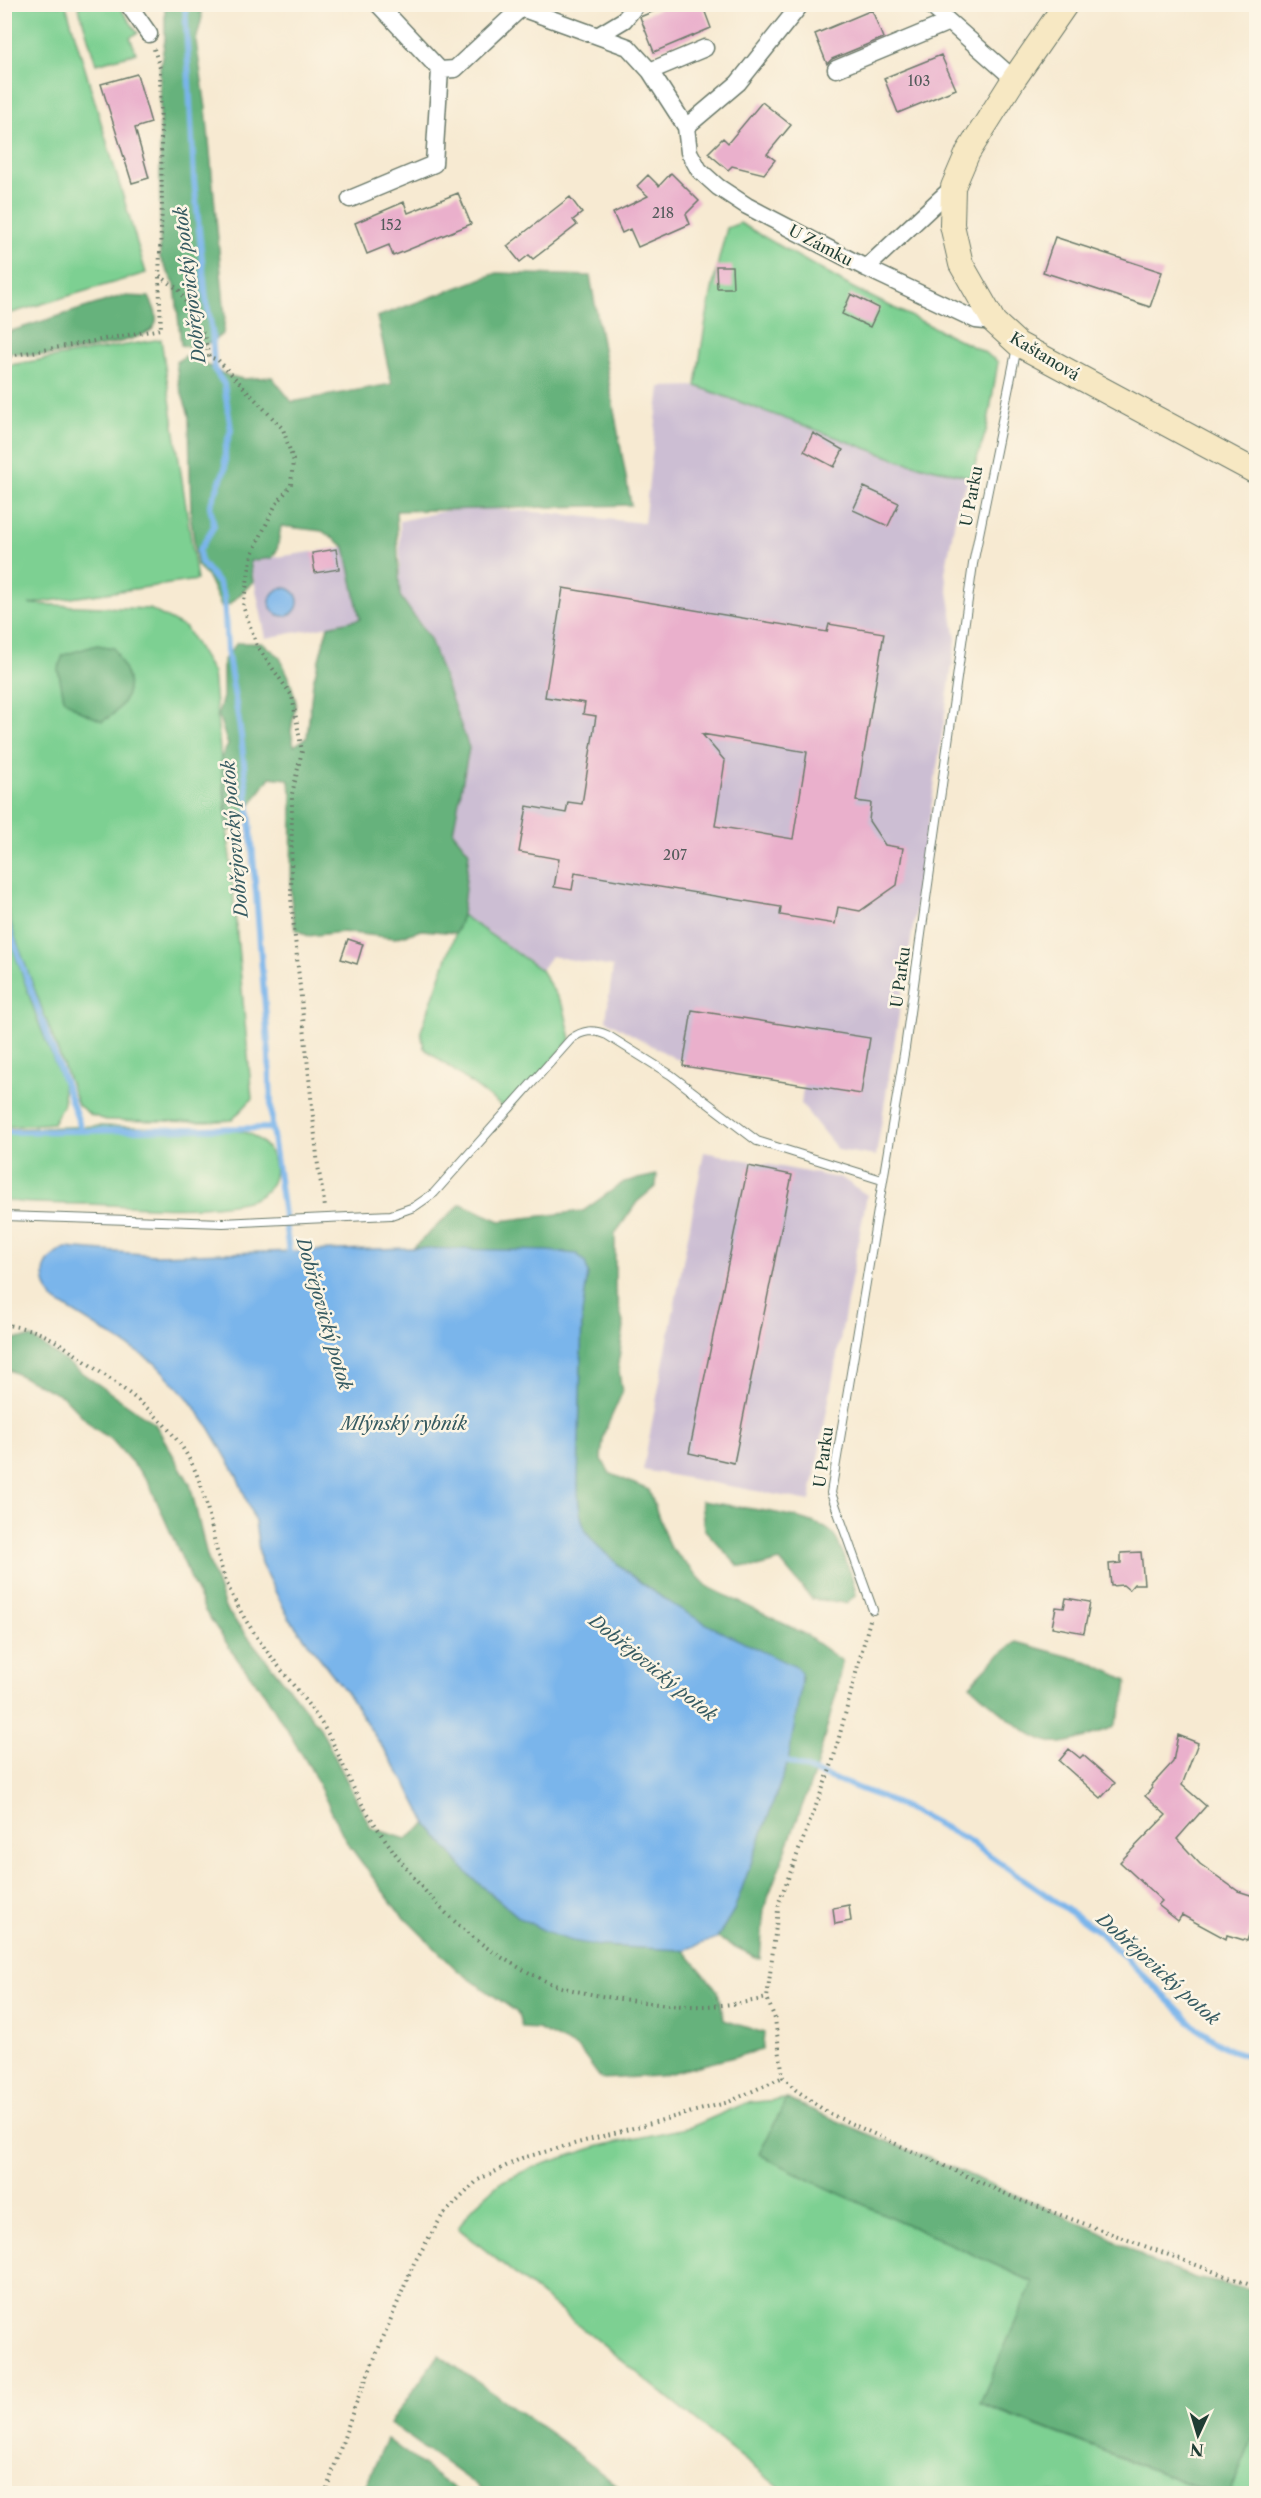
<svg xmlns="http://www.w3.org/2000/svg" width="1261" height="2498" viewBox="0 0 1261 2498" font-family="'Libre Caslon Text',serif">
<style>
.industrial{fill:#ccbed3}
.green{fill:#7dd092;stroke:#4e8663;stroke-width:1.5}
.forest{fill:#66b27c;stroke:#427858;stroke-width:1.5}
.water{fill:#7ab5eb;stroke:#4c7990;stroke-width:1.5}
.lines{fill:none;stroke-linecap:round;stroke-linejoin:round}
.stream{stroke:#7ab5eb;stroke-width:6}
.building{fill:#eab0cc;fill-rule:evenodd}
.lane-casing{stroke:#6b7a6b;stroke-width:10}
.street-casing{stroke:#6b7a6b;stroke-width:19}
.secondary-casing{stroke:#6b7a6b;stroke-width:26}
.path{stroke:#6b7a6b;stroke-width:4;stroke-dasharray:1.5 4.5;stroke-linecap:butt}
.lane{stroke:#fff;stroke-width:8}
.street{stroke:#fff;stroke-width:16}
.secondary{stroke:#f7e8c3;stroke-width:24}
.labels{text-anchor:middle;stroke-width:5;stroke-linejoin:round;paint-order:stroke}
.number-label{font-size:14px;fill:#525a5a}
.street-label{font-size:16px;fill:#1f3d34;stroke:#fcf5e5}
.water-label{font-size:18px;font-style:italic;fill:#365b62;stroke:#fcf5e5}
</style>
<rect width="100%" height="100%" fill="#fcf5e5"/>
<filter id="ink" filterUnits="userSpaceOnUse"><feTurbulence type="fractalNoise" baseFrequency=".0167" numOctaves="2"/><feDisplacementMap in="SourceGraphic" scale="12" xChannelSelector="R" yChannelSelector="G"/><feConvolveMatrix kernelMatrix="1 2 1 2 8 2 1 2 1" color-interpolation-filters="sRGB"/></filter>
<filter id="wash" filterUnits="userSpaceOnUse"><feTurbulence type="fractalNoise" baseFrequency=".008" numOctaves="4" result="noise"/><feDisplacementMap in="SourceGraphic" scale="24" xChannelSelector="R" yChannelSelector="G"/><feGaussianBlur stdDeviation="1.35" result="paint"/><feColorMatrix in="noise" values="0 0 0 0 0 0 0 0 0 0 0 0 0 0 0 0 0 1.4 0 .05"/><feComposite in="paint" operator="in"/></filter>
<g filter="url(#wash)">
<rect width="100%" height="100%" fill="#f7ead2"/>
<path class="industrial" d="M696,386L901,461L971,477L959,498L945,573L956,639L917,903L876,1156L838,1150L801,1104L804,1081L676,1059L606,1020L613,967L551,956L541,970L462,915L469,853L453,833L469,748L400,596V521L463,507L549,513L644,523L660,387Z
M345,547L360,620L266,638L250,561Z
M704,1152L843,1179L867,1195L810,1501L643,1470Z"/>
<path class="green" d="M5,4L66,5L146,273L5,315Z
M78,5H118L138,33L130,37L136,53L96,64Z
M740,223L853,288L982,351L998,362L987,428L971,477L901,461L696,386C703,332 712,281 727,228Z
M161,339L197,580L29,604L150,609L186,628L213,673L252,1099L232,1120L207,1122L106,1120L91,1115L78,1105L14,934L5,901V366Z
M462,915L541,970L564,1008L571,1039L508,1111L424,1048L421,1031Z
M4,922L38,1021L62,1081L64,1103L53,1123L5,1127Z
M101,1126L232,1130C237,1131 245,1132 250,1134C284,1152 284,1194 243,1202C192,1212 139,1206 87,1204C60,1203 31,1205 5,1200V1129Z
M787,2099L760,2154L1033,2282L980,2404L1213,2493H786L458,2228L474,2206L501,2182L531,2168L599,2146L691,2127L746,2103Z
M1256,2430V2493H1230Z"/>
<path class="forest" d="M165,5H200L202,17L196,41L206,108L225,316L223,334L197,350L181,345L175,285L160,258V68L165,40Z
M497,273L590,276L631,505L396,511L400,596L430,639L469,748L453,832L469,852L462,915L456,933L422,930L395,938L342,932L308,936L295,929L291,898L292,794L288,779L270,777L235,828L229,831L221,758L228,745L218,714L223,697V661L237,643H262L279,656L289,677L296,702L291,731L294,746L307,737L313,682L328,626L360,619L345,547L322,531L281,526L277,550L272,558L250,561L253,582L230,604L221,606L209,579L197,565L191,519L189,415L179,385L176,362L187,355L226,375L243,379L272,377L292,402L392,384L377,317Z
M122,296L149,297C153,306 160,317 154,327C146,341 60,355 42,355C30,355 17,353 5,352V333Z
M97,645L114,648C118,657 126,669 128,679C131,698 117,714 102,721L80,711L64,699L58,669L63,655Z
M657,1175L656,1186L637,1202L615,1234V1291L624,1327L618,1364L622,1393L604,1433L601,1457L609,1473L649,1490L669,1546L708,1587L803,1633L842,1661L836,1694L815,1772L764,1908L760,1959L717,1938L734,1910L788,1762L802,1677C737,1641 668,1609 612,1559C601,1549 588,1539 583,1524C578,1510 578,1494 578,1479L582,1313L588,1273L413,1248L461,1204L500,1221L583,1211L624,1182Z
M32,1338L155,1424L190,1484L207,1556L225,1608L319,1726L371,1828L406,1839L427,1824L469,1875L520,1918L600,1946L684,1950L718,1991L724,2020L764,2033L762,2050L659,2076L601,2079L579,2049L538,2029L522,2028L518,2013L457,1970L397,1910L346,1841L311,1769L265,1694L238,1660L205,1611L148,1481L113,1441L93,1427L64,1397L5,1368L4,1339Z
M701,1501C733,1507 806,1513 830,1531C840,1539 854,1582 856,1595L846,1603L812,1599L780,1561L757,1567L738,1566L704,1529Z
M1016,1642L1089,1662L1127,1680L1125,1699L1114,1727C1099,1732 1069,1745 1055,1743C1027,1739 991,1703 970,1685L997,1657Z
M787,2099L863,2132L956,2169L1100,2232L1154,2263L1196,2278L1256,2291V2430L1230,2493H1213L980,2403L1033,2282L814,2182L759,2154Z
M439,2355L560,2440L626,2493H487L390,2423Z
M387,2439L460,2493H362Z"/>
<path class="water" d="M270 602a14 14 0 1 1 28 0a14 14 0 1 1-28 0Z
M66,1248L155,1255L413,1248L547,1251L577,1254L585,1262L588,1273L582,1313L578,1479C578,1494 578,1509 583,1524C588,1539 601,1549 612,1559C666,1608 730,1637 796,1667L801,1673L800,1692L788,1762L734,1910L717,1938L684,1950L600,1946L572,1941L553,1935L520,1918L469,1875L427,1824L407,1785L347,1693L289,1618L261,1564L255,1522L237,1476L209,1427L187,1397L155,1363L52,1299C39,1275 41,1260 66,1248Z"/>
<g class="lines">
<path class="stream" d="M185,4L194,180L206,299L212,331L214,369L224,384L231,430L225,449V469L210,506L214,526L199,551L201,562L219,584L224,597L227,650L241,735L251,832L269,1056L272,1128L290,1259
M4,915L82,1131
M4,1132L272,1128
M780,1759L879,1796L919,1814L969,1841L1099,1932L1199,2030L1230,2050L1256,2058"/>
</g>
<g id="blocks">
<path class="building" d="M664,4H702L711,28L654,52L640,17L664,7Z
M872,10L883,38L832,59L827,64L815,34Z
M941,55L956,89L898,113L884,78Z
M137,74L151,123L135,128L149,178L132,183L101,84Z
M762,102L791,125L767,154L775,160L764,174L732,166L728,170L708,153L723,138L728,143Z
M671,173L699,201L686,214L690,224L638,247L630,229L622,233L613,213L648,196L637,186L648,175L659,186Z
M458,193L471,224L393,256L389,245L367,254L355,223L404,202L408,213Z
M570,197L582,213L573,220L577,225L533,259L529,255L520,262L507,246Z
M1055,237L1162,272L1150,307L1043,272Z
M716,266H732L733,288H717Z
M851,294L879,308L870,327L842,314Z
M813,433L843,450L834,467L804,451Z
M864,487L899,503L888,526L853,510Z
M336,549L339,569L315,573L312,553Z
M563,588L827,632L829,624L884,633L856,801L871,803L869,821L885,845L903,848L897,885L860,911L838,907L835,924L780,915L781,907L575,873L572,890L554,887L559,859L519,852L527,806L566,813L568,802L582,804L596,716L583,714L585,703L545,697ZM702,734L807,752L793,839L715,826L725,761Z
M348,939L363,944L357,964L341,959Z
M692,1010L870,1038L861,1094L683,1066Z
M748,1166L792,1175L734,1463L689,1453Z
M1141,1552L1144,1584H1134L1129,1590L1123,1585L1111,1586L1109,1564L1121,1563V1553Z
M1066,1598L1090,1602L1084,1633L1052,1627L1056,1607L1064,1608Z
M1178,1735L1198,1743L1182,1785L1206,1806L1177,1839L1200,1864L1238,1891L1257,1897V1911L1247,1941L1227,1935L1226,1939L1182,1915L1178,1921L1158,1905L1162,1901L1120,1862L1166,1815L1145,1796L1152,1788L1151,1786L1173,1762Z
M1069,1749L1080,1758L1083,1755L1115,1783L1101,1798L1059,1761Z
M849,1905L851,1921L835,1924L833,1908Z"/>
</g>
</g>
<g filter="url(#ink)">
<use href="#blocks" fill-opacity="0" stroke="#6b7a6b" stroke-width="1.5"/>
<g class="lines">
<defs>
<path id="lane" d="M4,1216L223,1223L391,1215L414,1207L434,1193L571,1039C583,1030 593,1029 607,1035L671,1075L757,1141L882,1180
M873,1610L831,1493L905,1048L973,564L1017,347"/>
<path id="street" d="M128,4L149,34
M378,4L440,70L455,69L521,8L628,47L650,71L686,127L689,152L699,170L718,187L747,206L866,268L976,320L994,322
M929,4L1014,79
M599,35L624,20L637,4
M836,69L949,22
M650,71L705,48
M686,127L738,83L801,4
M350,199L434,164L440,70
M866,268L953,187"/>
<path id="secondary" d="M1066,4L1014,79L968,152L953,187L952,225L961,264L994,322L1018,344L1256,472"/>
</defs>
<use href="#lane" class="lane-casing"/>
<use href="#street" class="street-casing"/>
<use href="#secondary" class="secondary-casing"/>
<path class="path" d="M154,49L160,68L162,207L159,275L179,290L204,335L209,357L218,360L283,429L293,460L291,485L275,506L252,554L243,606L257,646L292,696L302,751L292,794L291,898L318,1166L325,1207
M4,357L161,329L159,276
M4,1324C15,1327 27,1328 37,1332C58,1340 75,1354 93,1367C141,1401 184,1431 202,1489C212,1521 215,1555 228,1586C250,1638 291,1678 322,1724C339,1750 348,1782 365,1809C407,1875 456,1937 528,1972C537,1977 548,1983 558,1986C581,1993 605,1997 629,2000C679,2008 717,2009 767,1998
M870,1620L832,1764L779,1902L767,1998L775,2019L783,2077L796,2090L828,2113L1017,2199L1256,2287
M325,2494L354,2408L414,2263L442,2216L478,2180L522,2158L729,2102L783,2077"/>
<use href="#lane" class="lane"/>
<use href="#street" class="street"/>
<use href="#secondary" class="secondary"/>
</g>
</g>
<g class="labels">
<g class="number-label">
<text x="919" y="86">103</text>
<text x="663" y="218">218</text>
<text x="391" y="230">152</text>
<text x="675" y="860">207</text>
</g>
<g class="street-label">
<text transform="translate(821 245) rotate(28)" y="6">U Zámku</text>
<text transform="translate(1045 356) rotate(31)" y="6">Kaštanová</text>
<text transform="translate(971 496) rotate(-79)" y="6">U Parku</text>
<text transform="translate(900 977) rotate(-82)" y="6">U Parku</text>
<text transform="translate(823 1457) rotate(-82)" y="6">U Parku</text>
</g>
<g class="water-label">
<text transform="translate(190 285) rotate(-97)" y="6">Dobřejovický potok</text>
<text transform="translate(235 839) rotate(-95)" y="6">Dobřejovický potok</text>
<text transform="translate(324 1314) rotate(74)" y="6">Dobřejovický potok</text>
<text x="404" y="1430">Mlýnský rybník</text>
<text transform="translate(653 1668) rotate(39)" y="6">Dobřejovický potok</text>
<text transform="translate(1158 1969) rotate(42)" y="6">Dobřejovický potok</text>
</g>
</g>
<rect width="1261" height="2498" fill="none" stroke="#fcf5e5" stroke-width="24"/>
<g transform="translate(1198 2435) rotate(184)" stroke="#fcf5e5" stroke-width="4.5" paint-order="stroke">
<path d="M0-4.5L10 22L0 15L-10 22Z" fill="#1f3d34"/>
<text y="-9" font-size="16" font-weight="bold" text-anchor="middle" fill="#1f3d34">N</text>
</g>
</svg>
